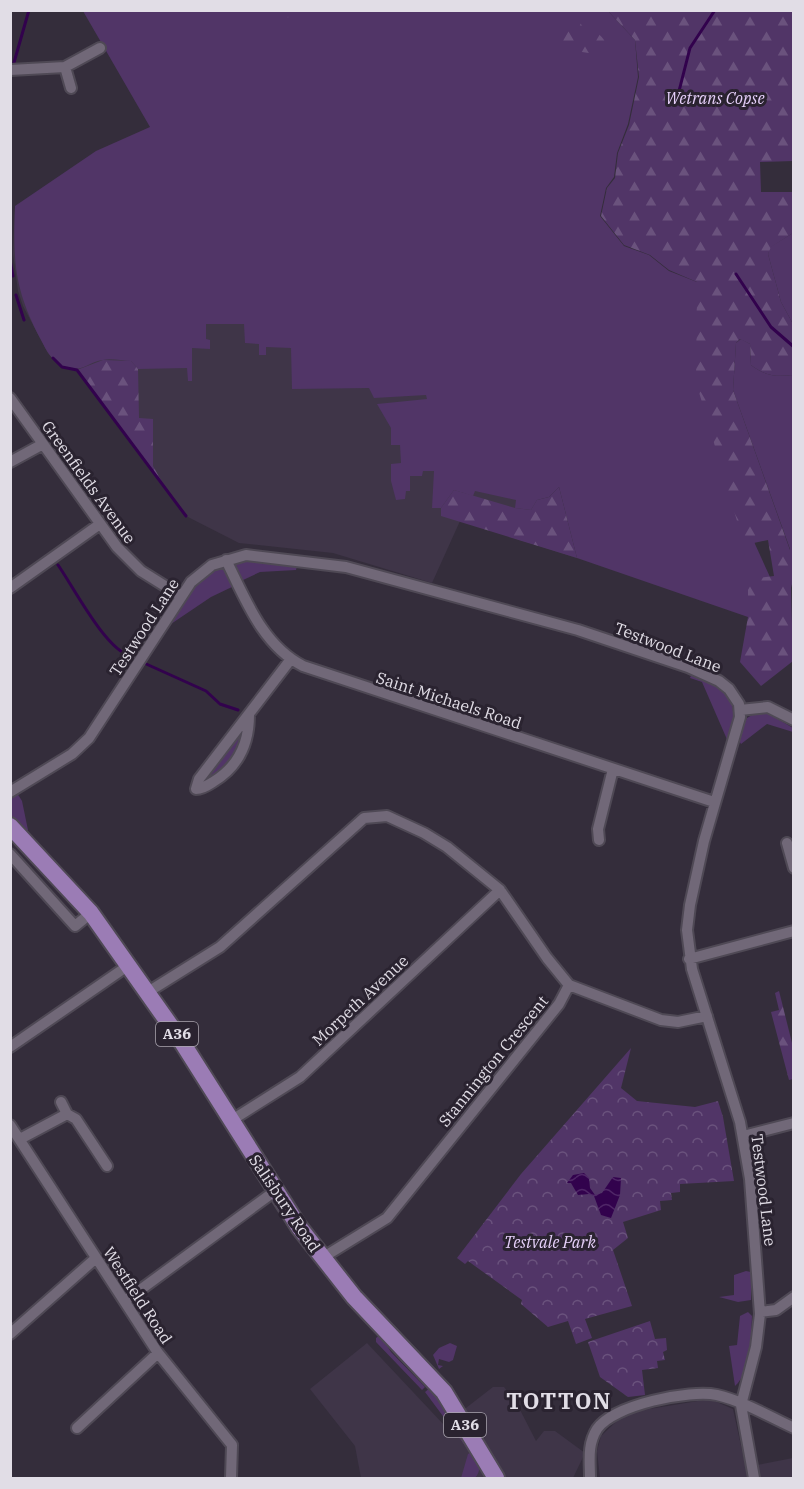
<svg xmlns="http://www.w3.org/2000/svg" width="804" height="1489" viewBox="0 0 804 1489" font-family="'IBM Plex Serif',serif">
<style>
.built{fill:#3f3548}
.green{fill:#513567}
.forest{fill:url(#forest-firs)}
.park{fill:url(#park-crowns)}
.water{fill:url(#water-waves)}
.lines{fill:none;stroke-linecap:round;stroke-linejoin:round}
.stream{stroke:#32024d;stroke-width:3}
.street-casing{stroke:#4f4955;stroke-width:14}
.primary-casing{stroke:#4f4955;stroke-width:20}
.street{stroke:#716878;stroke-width:10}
.primary{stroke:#9b7cb5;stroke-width:16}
.labels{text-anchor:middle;stroke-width:6;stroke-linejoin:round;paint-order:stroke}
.shield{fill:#2a2330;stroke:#aaa5af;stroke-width:1.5}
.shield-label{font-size:15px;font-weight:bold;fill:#e1dde6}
.park-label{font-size:16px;font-style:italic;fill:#e6d0fa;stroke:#2a2330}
.street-label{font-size:16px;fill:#e1dde6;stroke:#2a2330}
.district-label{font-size:22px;font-weight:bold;letter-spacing:1.5px;fill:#e1dde6;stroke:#2a2330}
</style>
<defs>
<pattern id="forest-firs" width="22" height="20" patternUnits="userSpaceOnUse" patternTransform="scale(1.5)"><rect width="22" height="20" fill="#513567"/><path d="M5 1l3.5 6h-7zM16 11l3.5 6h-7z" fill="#6a527d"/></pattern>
<pattern id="park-crowns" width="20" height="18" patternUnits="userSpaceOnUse" patternTransform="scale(1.5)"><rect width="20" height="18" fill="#513567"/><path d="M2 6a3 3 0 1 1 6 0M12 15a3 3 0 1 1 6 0" fill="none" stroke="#6a527d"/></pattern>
<pattern id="water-waves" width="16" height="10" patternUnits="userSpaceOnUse" patternTransform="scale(1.5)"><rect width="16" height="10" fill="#32024d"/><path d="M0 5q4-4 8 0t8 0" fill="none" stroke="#4f2667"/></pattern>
</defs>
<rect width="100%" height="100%" fill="#342d3b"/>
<path class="built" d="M266,82L577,558L460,521L432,583L333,553L239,543L186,516L77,370L62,367L48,353L23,306L18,291L13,254L15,206Z
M367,1343L444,1425L493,1387H504L517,1404L536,1441L544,1431H555L585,1453L573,1478H361L355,1446L310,1389Z
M710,1399L733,1409L748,1478H600L597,1451L601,1436L620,1418L637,1411Z
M793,1458V1478H759L757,1465Z"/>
<path class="green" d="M83,11H608L635,40L638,77L628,124L617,153L614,177L606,188L600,216L624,246L649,255L669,271L697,282L755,544L770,577L762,612L748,617L577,558L559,487L549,497L537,500L531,510L515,508L516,500L475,491L473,496L454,490L441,508H432L434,471H423L422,476H410V491H406L405,499L396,500L391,481V464L401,463L400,445H391V428L377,404L427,399L426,395L374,398L369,388L292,389L291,348L266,347V355H259V344L245,343L244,324H206V339L210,340V349L192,348V381H188L187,368L138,369L131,361C122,361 112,358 103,360C88,362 80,374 64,367C53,363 46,350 41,340C14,289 13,262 15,206L96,151L150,127Z
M793,233V324L781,302L768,254L770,247Z
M741,339L750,344L751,365C765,376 776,377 793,375V592L790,580V549L733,390L736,343Z
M248,560L297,566L296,570L260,572L241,581L233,563Z
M221,567L226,570L234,586L211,597L168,626C182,603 194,577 221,567Z
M692,673C735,693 738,699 729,744L702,682L690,678Z
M757,712L768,713L793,728V732L767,724L741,744L738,739L747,718Z
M242,729L246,730L228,769L204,782Z
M17,793L22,801L28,830L25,832L11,819L10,800Z
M746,1271L751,1272V1300L738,1302L719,1297L734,1295V1275Z
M748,1312L752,1316C751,1336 751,1372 735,1386L729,1346L737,1345L740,1316Z
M380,1335L391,1352L425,1387L422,1390L376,1342V1338Z
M450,1343L457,1346L453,1360L449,1362L439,1359L438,1365L443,1366L439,1369L433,1355L439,1348Z
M431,1387L469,1446L466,1447L425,1392Z
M472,1452C478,1461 483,1469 475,1478H461L468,1454Z"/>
<path class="forest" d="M258,11H292L291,17L259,19Z
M555,11H572L585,30C598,32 603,35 607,47L604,52L595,54L563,49V30Z
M608,11H793V161L760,162L761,192H793V233L771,247L768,254L781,302L793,324V375C776,377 765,376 751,365L750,344L740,339L736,343L733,390L790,550L793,661L761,686L740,662L748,617V579L774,576L768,540L749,544L740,531L696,382L697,282L669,270L650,255L624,245L601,216L607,188L615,178L618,153L629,125L639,77L635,40Z
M103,360L131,361L138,369L139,418L153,419V466L166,489L77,370Z
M559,487L577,558L441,516V508L454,490L515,508L531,510L537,500L549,497Z
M779,991L793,1047V1079L789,1080L771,1012L779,1010L775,993Z"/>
<path class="park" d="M631,1048L621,1088L637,1101L695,1107L718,1101L723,1117L734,1181L680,1184V1192L671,1193L672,1200L660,1201L661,1210L623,1222L628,1238L613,1250L632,1306L585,1319L592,1338L576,1344L568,1321L548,1327L521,1304L522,1300L468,1261L465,1264L457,1258L521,1174Z
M650,1321L655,1339L666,1338L667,1350L663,1352L665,1360L657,1361L658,1368L642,1370L645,1395L628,1397L600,1377L588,1342Z"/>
<path class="water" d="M584,1173L589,1178L590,1188L595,1195L602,1193L613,1177L621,1178L620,1195L611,1218L601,1215L594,1196L589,1194L578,1195L571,1183H567L573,1175Z"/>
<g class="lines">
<path class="stream" d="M13,66L29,10
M679,91L690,48L715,10
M10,260L13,276
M736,274L771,327L794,347
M16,295L24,320
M53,358L62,367L77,370L186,516
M58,565C73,586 106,651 131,656
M144,663L206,691L220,704L238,710"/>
<defs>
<path id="street" d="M65,67L71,88
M10,70L65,67L100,48
M10,398L117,547L141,571L181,596
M10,462L43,444
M226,560C245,598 262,645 303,666L714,802
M10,588L100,524
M740,710L768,707L794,720
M249,715C249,744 238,767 213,782C207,786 202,789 196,789L199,779L291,659
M10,792L72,754L89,738L191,582L212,565L246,555L346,567L578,630L688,667L719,681L729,689L739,704L740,717L704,841L690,905L687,930L692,969L740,1122L750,1179L760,1314L756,1347L741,1405L754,1478
M599,840L598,829L613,769
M787,843L794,868
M10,854L75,926L91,913
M689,959L794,931
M148,992L220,947L364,818L387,816L424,833L447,847L500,890L547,958L569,985L661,1020L678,1022L707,1016
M10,1047L129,965
M67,1114L76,1119L107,1166
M232,1120L300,1077L500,890
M10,1125L158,1353L232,1445L231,1478
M743,1136L794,1123
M20,1139L67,1114L61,1102
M322,1258L387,1218L559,1004L569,985
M125,1301L275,1191
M760,1312L776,1310L794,1297
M10,1334L96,1258
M77,1428L158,1353
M590,1478C590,1461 587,1445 597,1429C613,1405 690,1389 717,1395C743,1401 770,1417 794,1428"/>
<path id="primary" d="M10,826L91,913L180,1039L299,1227L354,1297L444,1392L496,1478"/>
</defs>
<use href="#street" class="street-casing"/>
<use href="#primary" class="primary-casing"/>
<use href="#street" class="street"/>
<use href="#primary" class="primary"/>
</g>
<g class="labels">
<g class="shield">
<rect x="156" y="1022" width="42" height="24" rx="4.5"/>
<rect x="444" y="1413" width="42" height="24" rx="4.5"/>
</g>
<g class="shield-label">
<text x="177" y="1039">A36</text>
<text x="465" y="1430">A36</text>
</g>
<g class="park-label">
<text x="715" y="104">Wetrans Copse</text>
<text x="550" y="1248">Testvale Park</text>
</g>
<g class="street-label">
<text transform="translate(89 482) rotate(54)" y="6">Greenfields Avenue</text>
<text transform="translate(144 627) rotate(-57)" y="6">Testwood Lane</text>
<text transform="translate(668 647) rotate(21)" y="6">Testwood Lane</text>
<text transform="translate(449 700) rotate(18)" y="6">Saint Michaels Road</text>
<text transform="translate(360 1000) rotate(-43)" y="6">Morpeth Avenue</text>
<text transform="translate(493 1061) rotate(-51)" y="6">Stannington Crescent</text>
<text transform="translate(764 1190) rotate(83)" y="6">Testwood Lane</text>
<text transform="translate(285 1203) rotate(56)" y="6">Salisbury Road</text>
<text transform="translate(138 1295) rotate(57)" y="6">Westfield Road</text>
</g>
<g class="district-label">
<text x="559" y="1409">TOTTON</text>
</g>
</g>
<rect width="804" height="1489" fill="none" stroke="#e1dde6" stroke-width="24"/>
</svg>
